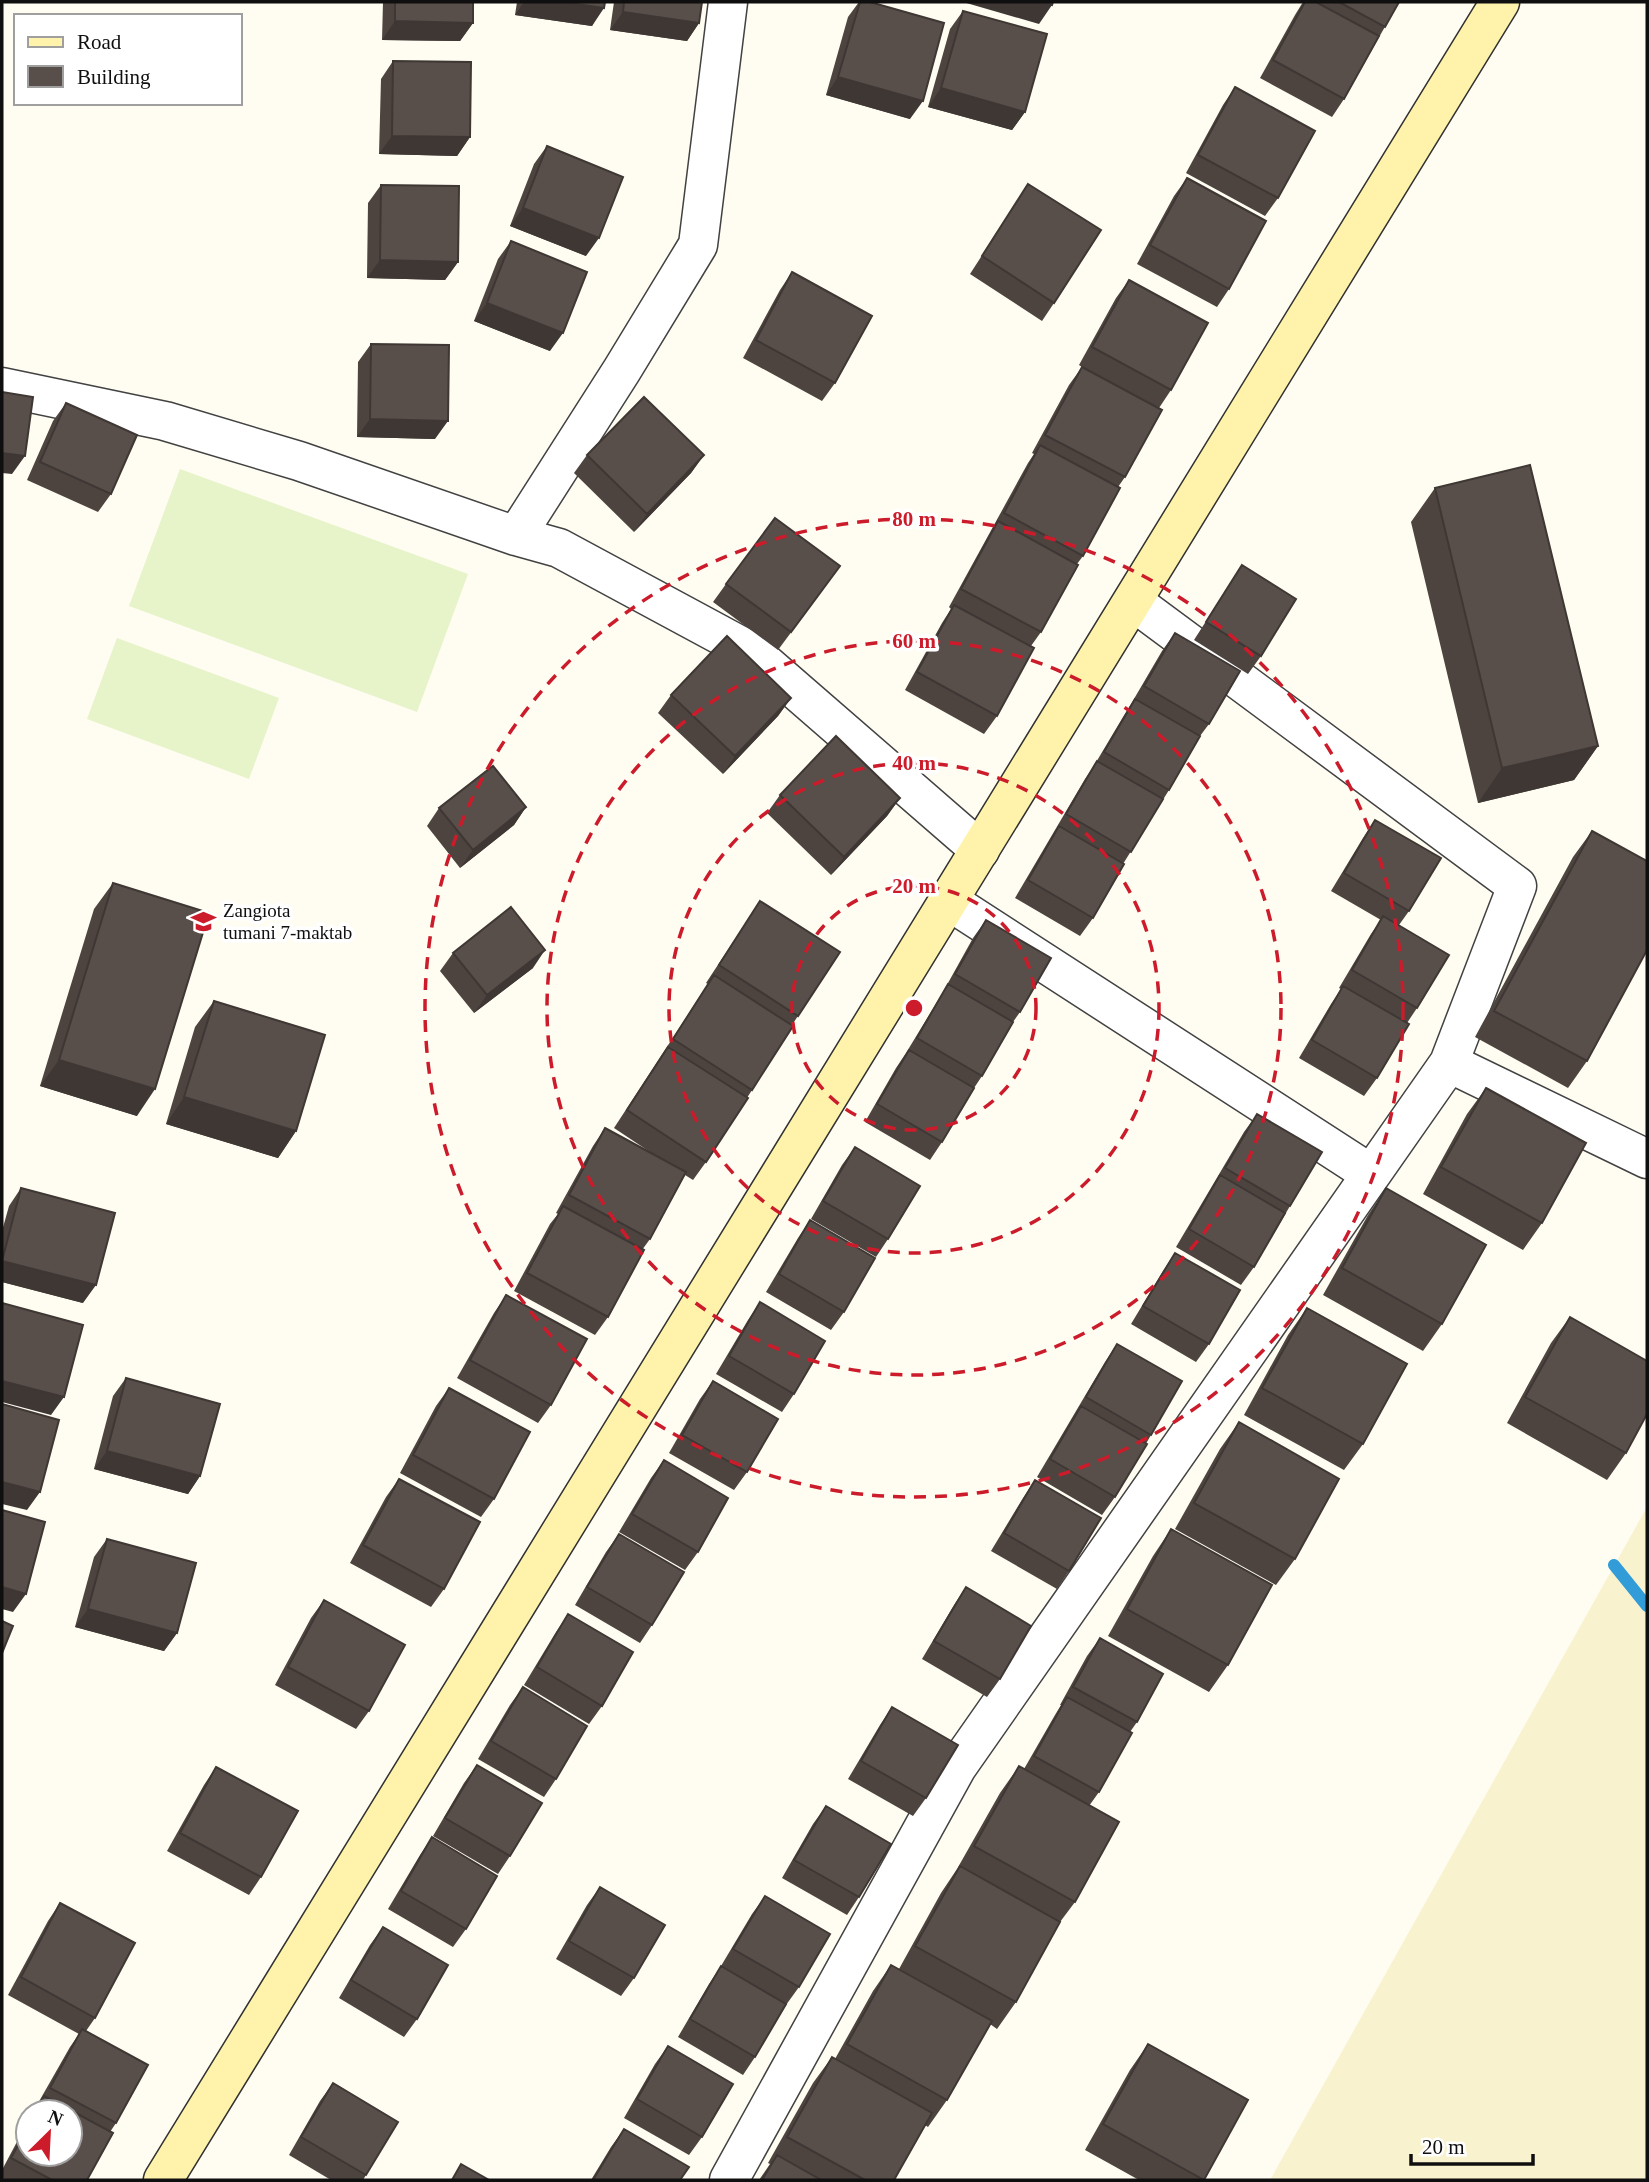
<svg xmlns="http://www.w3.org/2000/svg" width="1649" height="2182" viewBox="0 0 1649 2182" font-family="'Times New Roman',serif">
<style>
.farmland{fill:#f8f3ce}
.pitch{fill:#e7f4ca}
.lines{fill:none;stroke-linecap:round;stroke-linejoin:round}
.stream{stroke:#329cd8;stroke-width:12}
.street-casing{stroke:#424242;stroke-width:41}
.secondary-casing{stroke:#313131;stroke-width:41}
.street{stroke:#fff;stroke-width:38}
.secondary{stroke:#fff3ac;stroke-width:38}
.wall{fill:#4d4440}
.shaded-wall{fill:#3e3734}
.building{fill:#594f4a;stroke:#3e3734;stroke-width:2}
.ring{fill:none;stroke:#cc1b2a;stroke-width:3.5;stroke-dasharray:12 9}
.labels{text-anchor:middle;stroke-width:7;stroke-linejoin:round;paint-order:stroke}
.poi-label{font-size:19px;fill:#0f0f0f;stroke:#fff;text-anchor:start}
.centre{fill:#cc1b2a;stroke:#fff;stroke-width:3.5}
.ring-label{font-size:21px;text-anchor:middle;font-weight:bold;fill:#cc1b2a;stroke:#fff;stroke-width:7;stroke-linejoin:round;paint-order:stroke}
</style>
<rect width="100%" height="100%" fill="#fffcf1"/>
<path class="farmland" d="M1647,1507V2180H1270L1391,1964Z"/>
<path class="pitch" d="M180,469L468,574L417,712L129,606Z
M117,638L279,698L249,779L87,719Z"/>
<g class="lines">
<path class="stream" d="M1614,1565L1647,1606"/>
<defs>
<path id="street" d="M2,387L165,421L299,461L516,536L559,548L752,652L980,850
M516,536L622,370L698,245L728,2
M949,901L1371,1174
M1449,1063L1647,1159
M729,2180L957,1767L1449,1063L1517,886L1135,603"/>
<path id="secondary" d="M163,2180C609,1454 1058,730 1500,2"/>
</defs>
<use href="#street" class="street-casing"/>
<use href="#secondary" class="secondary-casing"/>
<use href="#street" class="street"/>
<use href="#secondary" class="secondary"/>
</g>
<path class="wall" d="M383,2H473V23L460,41L382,40Z
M517,2H605L592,26L515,15Z
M614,2H702L699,23L687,41L610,30Z
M859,2H870L910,119L826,95L848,17Z
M1303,2H1399L1344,99L1332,117L1260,78L1295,15Z
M963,11L1025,112L1012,130L928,107L950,29Z
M393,61L470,137L457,156L379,154L381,79Z
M1235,87L1278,198L1265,216L1186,173L1223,105Z
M547,146L586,256L510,226L534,164Z
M1187,178L1229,289L1217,307L1137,264L1174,196Z
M1028,184L1054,303L1042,321L970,274Z
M381,185L458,262L445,280L367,278L368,203Z
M511,241L550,351L474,321L498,259Z
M792,272L835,383L822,401L743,358L780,290Z
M1129,280L1171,390L1159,408L1125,477L1118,487L1083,556L1077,564L1041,632L1031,646L997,716L984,734L905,690L942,623L951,609L949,607L1028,463L1034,454L1032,453L1069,385L1082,367L1079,365L1116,298Z
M371,344L435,439L357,437L358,362Z
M66,403L111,494L98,512L27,480L53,421Z
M587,455H704L691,473L634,532L574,473Z
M1435,488L1598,746L1574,780L1478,803L1411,522Z
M1242,565L1261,656L1248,674L1194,640Z
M726,584H827L778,650L713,602Z
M1175,633L1209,724L1200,736L1169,790L1123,864L1093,918L1080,936L1015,898L1085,779L1095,764L1123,717L1131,704L1162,651Z
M671,695L791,698L778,716L723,774L658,713Z
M780,795L900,798L887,816L831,875L767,813Z
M526,807L514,825L460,868L427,826L439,808Z
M1375,820L1409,911L1399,925L1417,1008L1407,1023L1377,1078L1364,1096L1299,1058L1331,1004L1341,989L1339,988L1371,934L1381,920L1331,891L1363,838Z
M1592,831L1587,1061L1568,1088L1475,1037L1573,857Z
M113,883L137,1116L40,1086L94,909Z
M760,901L840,952L792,1025L793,1026L706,1162L693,1180L685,1175L650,1239L642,1250L608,1317L595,1335L514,1291L550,1224L558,1214L556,1213L593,1146L605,1128L659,1158L614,1128L708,984L706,983Z
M986,920L1020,1012L1013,1022L982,1076L972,1091L942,1142L930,1160L865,1122L896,1068L906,1053L943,992L973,938Z
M453,953L533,968L474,1013L440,971Z
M214,1001L296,1131L278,1158L166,1124L195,1027Z
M1486,1088L1542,1223L1523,1250L1423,1194L1467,1114Z
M1257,1114L1290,1206L1254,1267L1241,1285L1176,1247L1244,1132Z
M855,1147L888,1239L876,1257L811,1219L842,1165Z
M21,1188L83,1303L2,1282V1231L9,1206Z
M1386,1188L1442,1324L1423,1351L1323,1295L1368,1215Z
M810,1220L844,1312L831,1330L766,1292L798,1238Z
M1175,1253L1209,1344L1196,1362L1131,1324L1163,1271Z
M506,1295L551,1405L538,1423L457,1378L494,1313Z
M760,1302L794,1394L782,1412L716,1374L748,1320Z
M1307,1308L1363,1444L1344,1470L1244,1415L1288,1335Z
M1570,1317L1626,1453L1607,1480L1507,1423L1551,1343Z
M1117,1344L1151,1435L1115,1497L1102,1515L1037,1477L1105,1362Z
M126,1378L200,1476L188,1494L94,1469L113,1396Z
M713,1381L747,1472L734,1490L669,1453L700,1399Z
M449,1388L494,1499L481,1517L400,1473L436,1406Z
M1239,1422L1295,1559L1276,1585L1175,1529L1220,1449Z
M664,1460L698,1552L685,1570L619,1532L651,1478Z
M399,1479L444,1589L431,1607L350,1563L386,1497Z
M1035,1480L1069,1571L1057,1589L991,1551L1023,1498Z
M1171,1529L1228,1665L1209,1692L1108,1636L1153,1556Z
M619,1534L652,1625L640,1643L575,1605L606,1552Z
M107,1539L177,1633L164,1651L75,1627L94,1557Z
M966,1587L1000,1679L987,1697L922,1659L954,1605Z
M324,1600L369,1711L356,1729L275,1685L311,1618Z
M568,1614L602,1706L589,1724L524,1685L556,1632Z
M1100,1638L1137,1722L1130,1732L1099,1792L1089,1806L1075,1902L1060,1922L1016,2002L997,2029L990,2024L947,2100L928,2127L925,2125L894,2180H759L770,2164L768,2163L813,2083L832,2057L835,2059L873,1991L891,1965L899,1969L941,1893L957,1869L1000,1793L1019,1766L1024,1769L1055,1715L1061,1705H1060L1087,1656Z
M523,1687L556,1779L544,1797L478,1759L510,1705Z
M892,1707L926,1798L913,1816L848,1779L880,1725Z
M477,1765L510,1856L498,1874L433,1836L464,1783Z
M216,1767L261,1877L249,1895L167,1851L204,1785Z
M826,1806L859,1897L847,1915L782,1878L813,1824Z
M432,1837L466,1929L453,1947L388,1909L420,1855Z
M600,1887L634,1978L621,1996L556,1959L587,1905Z
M765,1896L799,1987L786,2005L755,2057L743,2075L678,2037L709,1984L721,1966L752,1914Z
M60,1903L95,2018L86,2031L116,2123L110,2132L87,2180H6L2,2178V2170L28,2121V2154L70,2112H33L70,2047L79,2034L8,1995L48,1921Z
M383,1927L417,2019L404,2037L339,1998L370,1945Z
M1148,2044L1248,2100L1203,2180H1139L1085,2150L1130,2070Z
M668,2046L702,2137L689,2155L624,2118L655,2064Z
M333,2083L366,2175L363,2180H331L289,2155L320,2101Z
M624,2129L680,2180H591L611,2147Z"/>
<path class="shaded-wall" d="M524,2H563L604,8L592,26L515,15Z
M963,2H1039L1052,5L1039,24Z
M623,12L699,23L687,41L610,30Z
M395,21L473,23L460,41L382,40Z
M838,77L923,101L910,119L826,95Z
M941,88L1025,112L1012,130L928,107Z
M392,136L470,137L457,156L379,154Z
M523,208L599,238L586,256L510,226Z
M380,260L458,262L445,280L367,278Z
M487,303L563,333L550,351L474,321Z
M370,419L448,421L435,439L357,437Z
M2,453L25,456L12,474L2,473Z
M704,455L691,473L634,532L647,514Z
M791,698L778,716L723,774L735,756Z
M1598,746L1574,780L1478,803L1502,768Z
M900,798L887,816L831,875L844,857Z
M526,807L514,825L460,868L473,850Z
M545,950L533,968L474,1013L487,995Z
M59,1060L155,1089L137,1116L40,1086Z
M184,1097L296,1131L278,1158L166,1124Z
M2,1261L96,1285L83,1303L2,1282Z
M2,1381L64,1397L51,1415L2,1402Z
M107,1451L200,1476L188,1494L94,1469Z
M2,1482L40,1492L27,1510L2,1504Z
M2,1587L26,1594L13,1612L2,1609Z
M88,1609L177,1633L164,1651L75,1627Z"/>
<path class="building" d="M395,2H473V23L395,21Z
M563,2H605L604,8Z
M624,2H702L699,23L623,12Z
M860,2H870L944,23L923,101L838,77Z
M1039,2H1053L1052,5Z
M1305,2H1316L1379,36L1344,99L1273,60Z
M1339,2H1399L1385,27Z
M963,11L1047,34L1025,112L941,88Z
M393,61L471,62L470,137L392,136Z
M1235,87L1315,131L1278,198L1198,155Z
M547,146L623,177L599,238L523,208Z
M1187,178L1266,221L1229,289L1150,245Z
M1028,184L1101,230L1054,303L982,256Z
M381,185L459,186L458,262L380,260Z
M511,241L587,272L563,333L487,303Z
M792,272L872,316L835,383L756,340Z
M1129,280L1208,323L1171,390L1092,347Z
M371,344L449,345L448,421L370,419Z
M1082,367L1162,410L1125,477L1045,435Z
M2,392L33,397L25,456L2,453Z
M644,397L704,455L647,514L587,455Z
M66,403L137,435L111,494L40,462Z
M1040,445L1120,488L1083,556L1004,513Z
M1530,465L1598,746L1502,768L1435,488Z
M775,518L840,566L791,632L726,584Z
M998,521L1078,565L1041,632L961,589Z
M1242,565L1296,599L1261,656L1206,622Z
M954,605L1034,648L997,716L917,672Z
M1175,633L1240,671L1209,724L1144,686Z
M727,636L791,698L735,756L671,695Z
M1135,699L1200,736L1169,790L1104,752Z
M836,736L900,798L844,857L780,795Z
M1097,761L1163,799L1131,852L1066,814Z
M493,766L526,807L473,850L439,808Z
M1375,820L1441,858L1409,911L1344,873Z
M1059,826L1124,864L1093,918L1028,880Z
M1592,831L1647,861V950L1587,1061L1494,1011Z
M113,883L209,913L155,1089L59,1060Z
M760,901L840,952L798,1016L719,965Z
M511,907L545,950L487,995L453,953Z
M1383,916L1449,955L1417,1008L1352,970Z
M986,920L1051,958L1020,1012L955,974Z
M714,975L793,1026L752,1090L673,1039Z
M948,984L1013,1022L982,1076L917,1038Z
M1343,986L1409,1024L1377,1078L1312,1040Z
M214,1001L325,1035L296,1131L184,1097Z
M668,1047L748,1098L706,1162L627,1110Z
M909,1050L974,1088L942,1142L877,1104Z
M1486,1088L1586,1143L1542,1223L1441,1167Z
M1257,1114L1322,1152L1290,1206L1225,1168Z
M605,1128L686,1172L650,1239L569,1195Z
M855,1147L920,1186L888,1239L823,1201Z
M1220,1175L1285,1213L1254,1267L1189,1229Z
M21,1188L115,1213L96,1285L2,1261Z
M1386,1188L1486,1245L1442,1324L1342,1268Z
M563,1206L644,1250L608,1317L527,1273Z
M810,1220L875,1258L844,1312L779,1274Z
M1175,1253L1240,1290L1209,1344L1143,1306Z
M506,1295L587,1339L551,1405L470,1360Z
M760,1302L825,1341L794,1394L729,1356Z
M2,1303L83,1325L64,1397L2,1381Z
M1307,1308L1407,1364L1363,1444L1262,1388Z
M1570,1317L1647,1361V1414L1626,1453L1525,1397Z
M1117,1344L1182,1381L1151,1435L1086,1397Z
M126,1378L220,1404L200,1476L107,1451Z
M713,1381L778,1419L747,1472L682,1435Z
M449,1388L530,1432L494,1499L413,1455Z
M2,1404L59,1420L40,1492L2,1482Z
M1081,1406L1147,1444L1115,1497L1050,1459Z
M1239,1422L1339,1479L1295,1559L1194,1503Z
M664,1460L728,1498L698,1552L632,1514Z
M399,1479L480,1522L444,1589L363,1545Z
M1035,1480L1101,1518L1069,1571L1004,1533Z
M2,1510L45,1522L26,1594L2,1587Z
M1171,1529L1272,1585L1228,1665L1127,1609Z
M619,1534L684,1572L652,1625L587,1587Z
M107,1539L196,1563L177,1633L88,1609Z
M966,1587L1031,1626L1000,1679L934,1641Z
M324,1600L405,1645L369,1711L288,1667Z
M568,1614L633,1652L602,1706L537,1667Z
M2,1621L13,1626L2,1653Z
M1100,1638L1163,1674L1137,1722L1073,1687Z
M523,1687L587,1726L556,1779L491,1741Z
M1067,1697L1132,1733L1099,1792L1034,1756Z
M892,1707L958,1745L926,1798L861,1761Z
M477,1765L542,1803L510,1856L445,1818Z
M1019,1766L1119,1822L1075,1902L974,1846Z
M216,1767L298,1811L261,1877L180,1833Z
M826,1806L891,1844L859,1897L794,1860Z
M432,1837L497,1876L466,1929L401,1891Z
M960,1866L1060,1922L1016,2002L915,1946Z
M600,1887L665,1925L634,1978L569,1941Z
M765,1896L830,1934L799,1987L733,1949Z
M60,1903L135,1943L95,2018L21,1977Z
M383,1927L448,1965L417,2019L351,1980Z
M891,1965L992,2021L947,2100L847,2044Z
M721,1966L786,2004L755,2057L690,2019Z
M82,2029L148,2065L116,2123L50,2088Z
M1148,2044L1248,2100L1204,2180L1103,2124Z
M668,2046L733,2084L702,2137L637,2099Z
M832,2057L932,2113L894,2180H865L787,2137Z
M333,2083L398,2122L366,2175L301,2137Z
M44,2096L113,2133L87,2180H52L11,2158L28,2127V2154H70V2112H36Z
M624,2129L689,2167L680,2180H593Z
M777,2155L821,2180H762Z
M461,2164L489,2180H452Z"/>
<g class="ring">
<circle cx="914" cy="1008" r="122"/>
<circle cx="914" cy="1008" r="245"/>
<circle cx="914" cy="1008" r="367"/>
<circle cx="914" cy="1008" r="489"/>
</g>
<defs>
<symbol id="school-bare" viewBox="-9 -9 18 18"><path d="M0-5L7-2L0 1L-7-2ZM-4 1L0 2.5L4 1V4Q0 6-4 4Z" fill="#cc1b2a" stroke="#fff" stroke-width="2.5" paint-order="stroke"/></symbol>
</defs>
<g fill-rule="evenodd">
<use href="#school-bare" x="186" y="904" width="35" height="35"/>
</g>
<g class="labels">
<g class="poi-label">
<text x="223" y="917">Zangiota<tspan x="223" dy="22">tumani 7-maktab</tspan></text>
</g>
</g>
<circle cx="914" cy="1008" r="10" class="centre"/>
<g class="ring-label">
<text x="914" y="526">80 m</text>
<text x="914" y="648">60 m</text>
<text x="914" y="770">40 m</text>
<text x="914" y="893">20 m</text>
</g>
<rect width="1649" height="2182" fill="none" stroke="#0f0f0f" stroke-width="7"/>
<rect x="14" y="14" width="228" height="91" fill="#ffffff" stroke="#9f9f9f" stroke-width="2"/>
<rect x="28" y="37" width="35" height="10" fill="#fff3ac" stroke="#9f9f9f" stroke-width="2"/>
<text x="77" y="49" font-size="21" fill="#0f0f0f">Road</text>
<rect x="28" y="66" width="35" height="21" fill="#594f4a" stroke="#9f9f9f" stroke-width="2"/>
<text x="77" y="84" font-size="21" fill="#0f0f0f">Building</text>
<g transform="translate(49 2133) rotate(24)"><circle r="33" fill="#ffffff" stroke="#9f9f9f" stroke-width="2"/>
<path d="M0-5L12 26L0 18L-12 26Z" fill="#cc1b2a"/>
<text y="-10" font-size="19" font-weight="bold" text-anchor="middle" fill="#0f0f0f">N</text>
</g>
<path d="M1411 2154v10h122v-10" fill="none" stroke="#0f0f0f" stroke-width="3.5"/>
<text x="1422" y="2154" font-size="21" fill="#0f0f0f" stroke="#ffffff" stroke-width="5" paint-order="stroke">20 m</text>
</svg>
